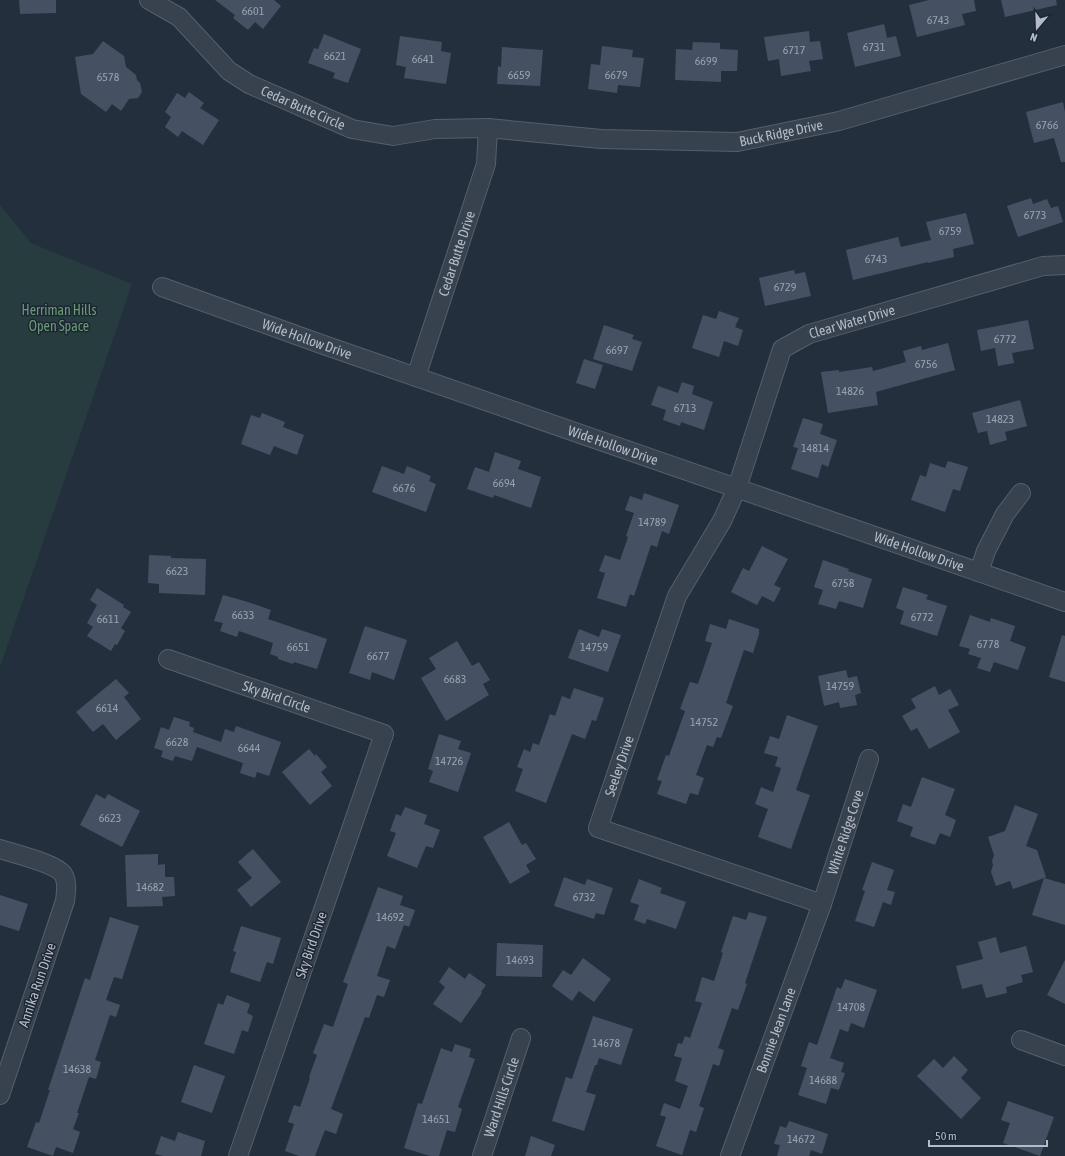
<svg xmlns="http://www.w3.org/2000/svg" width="1065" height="1156" viewBox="0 0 1065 1156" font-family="'Asap Condensed',sans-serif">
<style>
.green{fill:#263c3f}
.building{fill:#455162}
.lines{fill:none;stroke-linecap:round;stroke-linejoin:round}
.minor-casing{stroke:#565f6c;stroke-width:20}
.minor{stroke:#38414e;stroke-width:18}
.labels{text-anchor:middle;stroke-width:3;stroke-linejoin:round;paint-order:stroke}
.number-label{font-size:12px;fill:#98a1af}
.street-label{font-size:14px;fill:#b4bcc9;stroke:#1d2633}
.park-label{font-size:14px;fill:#6b9a76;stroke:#1d2633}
</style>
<rect width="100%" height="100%" fill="#242f3e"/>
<path class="green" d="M0,205L31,243L132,284L0,667Z"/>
<path class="building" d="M19,0H56V13L20,14Z
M215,0H274L281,6L263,29L255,22L248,30L233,18L235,15Z
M929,0H974L976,11L962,14L965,25L917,37L909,5Z
M1001,0H1056L1057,5L1005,17Z
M884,24L887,38L896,36L901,56L855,67L847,33Z
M809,31L810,42L820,41L823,59L809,61L811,71L781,76L779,59L768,61L764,37Z
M324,34L361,49L348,83L333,78L335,73L308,63L314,48L318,49Z
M400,36L442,42L441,51L451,53L446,84L404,78L406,67L396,65Z
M103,41L124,56L126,67L136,75L137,80L140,83L142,92L138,98L129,99L121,111L112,104L106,112L81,94L75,57L93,54Z
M693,42L720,43V49L738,50L737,71H721V82L675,80L676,49L692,50Z
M602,46L633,50L632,57L644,58L640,87L618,85L617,93L588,89L591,64L600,65Z
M502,47L543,50L540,86L497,84L498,66L501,67Z
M189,92L204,103L200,108L219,120L203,145L182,131L178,137L165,127L171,117L165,112L177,93L185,98Z
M1063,102L1065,112V162H1061L1054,138L1034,143L1026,112Z
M1031,198L1033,204L1047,199L1051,208L1058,206L1063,222L1018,237L1007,206Z
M966,213L974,244L953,249L954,257L928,263V262L853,280L846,250L898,237L901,247L931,240L926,222Z
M794,270L795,274L805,272L811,296L765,306L759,278Z
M719,311L739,318L735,327L743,330L738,346L724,341L719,357L692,348L703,315L716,319Z
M1028,320L1034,349L1012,353L1014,363L998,366L995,348L981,351L977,330Z
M604,325L634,335L632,339L642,342L632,371L593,359Z
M948,343L955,370L876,392L878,405L828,413L821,372L839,370V372L872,367L873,371L906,362L903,351L921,346L922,350Z
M584,359L603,365L595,389L576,383Z
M682,382L694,386L692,394L713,402L704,430L681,422L680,426L663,420L666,410L651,405L658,386L678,393Z
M1020,400L1027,426L1005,432L1007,440L990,445L987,431L978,433L972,413Z
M262,413L285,422L283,427L304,435L297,455L274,446L270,455L241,444L251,415L260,418Z
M803,418L823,424L820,434L837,440L828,467L822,464L818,478L791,469L798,448L793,447Z
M495,452L521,461L518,469L541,477L531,508L494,495L493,498L467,489L475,467L489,472Z
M948,461L968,467L960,491L953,489L945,512L911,500L920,475L926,477L930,463L945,468Z
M382,466L404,474L407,466L431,476L429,481L436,484L426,512L372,492Z
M644,493L679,505L669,534L662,531L657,547L651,545L634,596L630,594L626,607L597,598L605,573L599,571L605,555L620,560L628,537L626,536L634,513L625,510L630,496L642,500Z
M762,546L788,559L774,585L781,588L774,602L762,596L757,605L731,592L743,568L749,571Z
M149,555L171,556V558L206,559L205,595L159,593V584L148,583Z
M823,560L849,569L848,571L872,579L863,608L839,601L836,609L818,604L823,590L814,587Z
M903,587L928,595L926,599L947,606L937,636L900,624L904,611L896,608Z
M97,588L124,605L123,607L131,612L121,628L125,631L117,645L115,644L111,651L87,636L93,627L87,623L97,605L90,600Z
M223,595L248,602L271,610L268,619L327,639L317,669L294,662L293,664L278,659V657L270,654L273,643L239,631L237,637L220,631L223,623L214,621Z
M970,615L990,622L991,618L1015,626L1010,641L1026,647L1018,670L994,662L990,672L977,668L981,658L968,654L970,649L959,646Z
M729,619L759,629V634L753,653L744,650L726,703L733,706L721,738L717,737L713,747L707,745L696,775L704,778L698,795L690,793L686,804L657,794L662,781L657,780L666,755L669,756L685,711L680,709L690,682L698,684L712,643L705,641L710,624L726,629Z
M365,626L407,640L394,680L372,672L370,680L349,673Z
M579,629L599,637L602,629L621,635L608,672L568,658Z
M1062,635L1065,636V682L1049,677Z
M457,641L472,666L479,662L490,680L483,684L489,695L446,721L421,678L436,669L429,658Z
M846,670L848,678L857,676L861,693L855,695L857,705L840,708L839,702L824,706L818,676Z
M116,679L129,693L124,697L141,719L116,740L103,724L93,732L76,712Z
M935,686L939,695L950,689L959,705L948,710L960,732L929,749L917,728L911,731L902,716L916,708L911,699Z
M574,688L604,698L596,721L592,720L585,739L572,734L546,803L515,791L523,769L517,767L524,749L530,752L533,743L539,745L550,714L555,716L562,696L570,699Z
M787,715L818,726L796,790L810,795L791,849L758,837L768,809L755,804L761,787L773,792L781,768L775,766L778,757L764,753L770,736L779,739Z
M174,717L190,722L189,726L194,728L193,732L221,742L225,729L234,732L236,726L281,742L269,776L257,772L255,778L240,773L243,763L197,747L192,761L175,756L173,761L161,757L163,751L154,748L161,727L169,730Z
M439,734L461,741L458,749L471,753L458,792L429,782L433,771L428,769Z
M309,749L315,756L316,754L327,767L321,772L332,786L310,805L282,772Z
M922,777L955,789L945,815L956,820L950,837L940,833L935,845L910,836L913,827L897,821L903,804L911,807Z
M96,794L105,799L108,794L140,811L122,847L80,825Z
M1015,805L1038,814L1026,846L1037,850L1046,877L1044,878L1065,884V925L1032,915L1044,878L1013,889L1010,881L996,886L991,872L993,865L992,861L994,855L988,837L1005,831Z
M405,807L427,815L424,824L440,830L433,848L426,846L417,868L387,856L396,833L390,831L396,814L401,816Z
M509,822L522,845L526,843L536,859L526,865L530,872L510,884L483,837Z
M253,849L281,882L251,907L237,890L252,878L238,862Z
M158,854V865L165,864V877H174L175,896L162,897L163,906L127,907L125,855Z
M872,862L894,870L887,890L895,892L891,905L883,902L874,927L855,921L865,891L862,890Z
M564,877L585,885L587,879L613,888L604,915L596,913L594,919L554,906Z
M639,879L662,888L660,893L686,902L676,929L647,919L645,924L634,920L639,905L630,902Z
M378,887L403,896L400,905L415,910L409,927L404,925L395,949L387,946L377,976L390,980L384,997L377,995L369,1018L365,1017L331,1109L343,1114L336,1134L325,1130L315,1156H299L285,1151L294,1124L288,1122L294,1105L300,1107L310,1078L309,1077L317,1055L313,1053L324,1024L333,1027L348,984L343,982Z
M0,895L28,904L19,931L0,925Z
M749,912L767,917L745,983L747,984L738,1010L732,1008L718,1048L724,1050L719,1066L713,1064L699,1106L704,1108L696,1132L690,1130L682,1155L656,1146L666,1117L660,1115L664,1103L680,1109L688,1086L675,1081L682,1058L674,1056L678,1043L682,1044L685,1036L690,1038L702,1003L695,1001L702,977L714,981L723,953L721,952L733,916L746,920Z
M110,917L139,926L122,979L114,977L106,1000L120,1005L116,1017L110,1015L95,1060L101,1062L96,1079L89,1077L77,1113H79L73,1129L80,1132L73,1153L56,1147L53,1156L27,1147L36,1122L39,1123L50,1090H48L85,978L90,980Z
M241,926L281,938L273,964L267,962L260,982L230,972L236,952L233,951Z
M996,937L1000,953L1026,946L1033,972L1021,975L1023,982L1006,987L1007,993L986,998L982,984L962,989L956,966L983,959L978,942Z
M497,943L543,945L542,977L496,976Z
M583,958L611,979L594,1002L579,991L572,1001L552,986L563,970L571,975Z
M1065,960V1004L1047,995Z
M449,967L465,979L469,973L486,985L481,992L482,993L461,1023L433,1004L445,987L439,982Z
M845,979L877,990L864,1028L851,1023L848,1032L840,1029L830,1058L844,1063L841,1072L845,1073L839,1090L831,1088L826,1104L798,1095L807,1068L801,1066L809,1042L817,1045L837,987L841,989Z
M227,995L250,1004L247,1013L253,1016L248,1032L242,1030L234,1054L204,1044L218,1003L223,1005Z
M593,1016L633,1029L621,1065L599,1058L597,1065H595L586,1092L596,1095L584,1131L552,1121L566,1077L572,1079Z
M455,1044L471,1049L469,1057L475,1059L458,1107L462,1109L455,1132L447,1130L439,1156H430L404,1148L418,1103L422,1104L441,1048L452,1052Z
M954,1056L968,1070L961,1078L981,1098L961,1119L917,1076L934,1059L943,1068Z
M194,1065L225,1076L212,1113L181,1102Z
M1008,1101L1054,1117L1040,1156L1003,1143L1010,1123L1001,1120Z
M789,1121L828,1134L822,1154L811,1150L809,1156H777L780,1145L774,1144L780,1126L786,1128Z
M178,1132L205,1141L201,1156H163L155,1154L161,1136L175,1141Z
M531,1136L555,1145L551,1156H525Z"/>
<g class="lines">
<defs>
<g id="minor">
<path id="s1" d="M149,0L179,17L229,71L249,84L352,129L393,136L435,129L488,128L601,139L737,142L839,121L1065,55"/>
<path id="s2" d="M162,287L321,344L1065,602"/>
<path id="s3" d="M416,377L486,164L488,128"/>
<path d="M979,572L986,551L1005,514L1021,493"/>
<path id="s4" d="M168,659L384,734L238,1156"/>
<path d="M0,849C14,854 55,863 63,874C68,882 66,893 65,901L0,1095"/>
<path id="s5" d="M822,904L598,828L677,596L722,521L737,488L782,349L809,334L1043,266L1065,265"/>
<path d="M1021,1040L1065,1056"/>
<path id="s6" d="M482,1156L521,1038"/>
<path id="s7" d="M730,1156L822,904L869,759"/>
</g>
</defs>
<use href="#minor" class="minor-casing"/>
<use href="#minor" class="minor"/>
</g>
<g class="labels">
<g class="number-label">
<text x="253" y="15">6601</text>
<text x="938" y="24">6743</text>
<text x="874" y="51">6731</text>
<text x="794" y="54">6717</text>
<text x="335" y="60">6621</text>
<text x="423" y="63">6641</text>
<text x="706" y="65">6699</text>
<text x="519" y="79">6659</text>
<text x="616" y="79">6679</text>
<text x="108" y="81">6578</text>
<text x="1047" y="129">6766</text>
<text x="1035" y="219">6773</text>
<text x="950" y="235">6759</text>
<text x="876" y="263">6743</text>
<text x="785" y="291">6729</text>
<text x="1005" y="343">6772</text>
<text x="617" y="354">6697</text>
<text x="926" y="368">6756</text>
<text x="850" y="395">14826</text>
<text x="685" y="412">6713</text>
<text x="1000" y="423">14823</text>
<text x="815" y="452">14814</text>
<text x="504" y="487">6694</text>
<text x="404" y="492">6676</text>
<text x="652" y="526">14789</text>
<text x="177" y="575">6623</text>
<text x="843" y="587">6758</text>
<text x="243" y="619">6633</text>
<text x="922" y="621">6772</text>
<text x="108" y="623">6611</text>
<text x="988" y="648">6778</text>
<text x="298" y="651">6651</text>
<text x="594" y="651">14759</text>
<text x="378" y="660">6677</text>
<text x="455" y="683">6683</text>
<text x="840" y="690">14759</text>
<text x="107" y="712">6614</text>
<text x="704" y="726">14752</text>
<text x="177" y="746">6628</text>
<text x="249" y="752">6644</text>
<text x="449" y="765">14726</text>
<text x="110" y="822">6623</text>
<text x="150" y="891">14682</text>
<text x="584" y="901">6732</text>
<text x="390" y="921">14692</text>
<text x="520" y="964">14693</text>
<text x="851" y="1011">14708</text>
<text x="606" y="1047">14678</text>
<text x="77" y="1073">14638</text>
<text x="823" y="1084">14688</text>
<text x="436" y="1123">14651</text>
<text x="801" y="1143">14672</text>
</g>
<g class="street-label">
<text dy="5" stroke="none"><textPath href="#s1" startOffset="191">Cedar Butte Circle</textPath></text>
<text dy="5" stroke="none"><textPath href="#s1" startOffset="676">Buck Ridge Drive</textPath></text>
<text dy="5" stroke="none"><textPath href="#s3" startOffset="130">Cedar Butte Drive</textPath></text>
<text dy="5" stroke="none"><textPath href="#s5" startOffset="827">Clear Water Drive</textPath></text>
<text dy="5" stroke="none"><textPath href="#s2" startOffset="154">Wide Hollow Drive</textPath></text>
<text dy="5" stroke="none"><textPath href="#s2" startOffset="478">Wide Hollow Drive</textPath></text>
<text dy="5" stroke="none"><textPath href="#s2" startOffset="802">Wide Hollow Drive</textPath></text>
<text dy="5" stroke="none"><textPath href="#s4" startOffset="115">Sky Bird Circle</textPath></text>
<text dy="5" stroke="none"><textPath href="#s5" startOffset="302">Seeley Drive</textPath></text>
<text dy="5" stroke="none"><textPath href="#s7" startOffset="344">White Ridge Cove</textPath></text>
<text transform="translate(311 945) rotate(-71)" y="5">Sky Bird Drive</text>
<text transform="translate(37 985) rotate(-71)" y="5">Annika Run Drive</text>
<text dy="5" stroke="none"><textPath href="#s7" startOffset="134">Bonnie Jean Lane</textPath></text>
<text dy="5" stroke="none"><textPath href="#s6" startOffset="62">Ward Hills Circle</textPath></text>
</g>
<g class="park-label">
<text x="59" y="315">Herriman Hills<tspan x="59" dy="16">Open Space</tspan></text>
</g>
</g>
<g transform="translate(1037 28) rotate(199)" stroke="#1d2633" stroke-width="3" paint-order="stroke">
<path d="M0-3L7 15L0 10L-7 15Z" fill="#b4bcc9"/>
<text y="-6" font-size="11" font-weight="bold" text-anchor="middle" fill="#b4bcc9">N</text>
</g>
<path d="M929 1140v6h118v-6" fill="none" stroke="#b4bcc9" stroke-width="2"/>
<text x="935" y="1140" font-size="12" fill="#b4bcc9" stroke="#1d2633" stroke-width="3" paint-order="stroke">50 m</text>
</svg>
